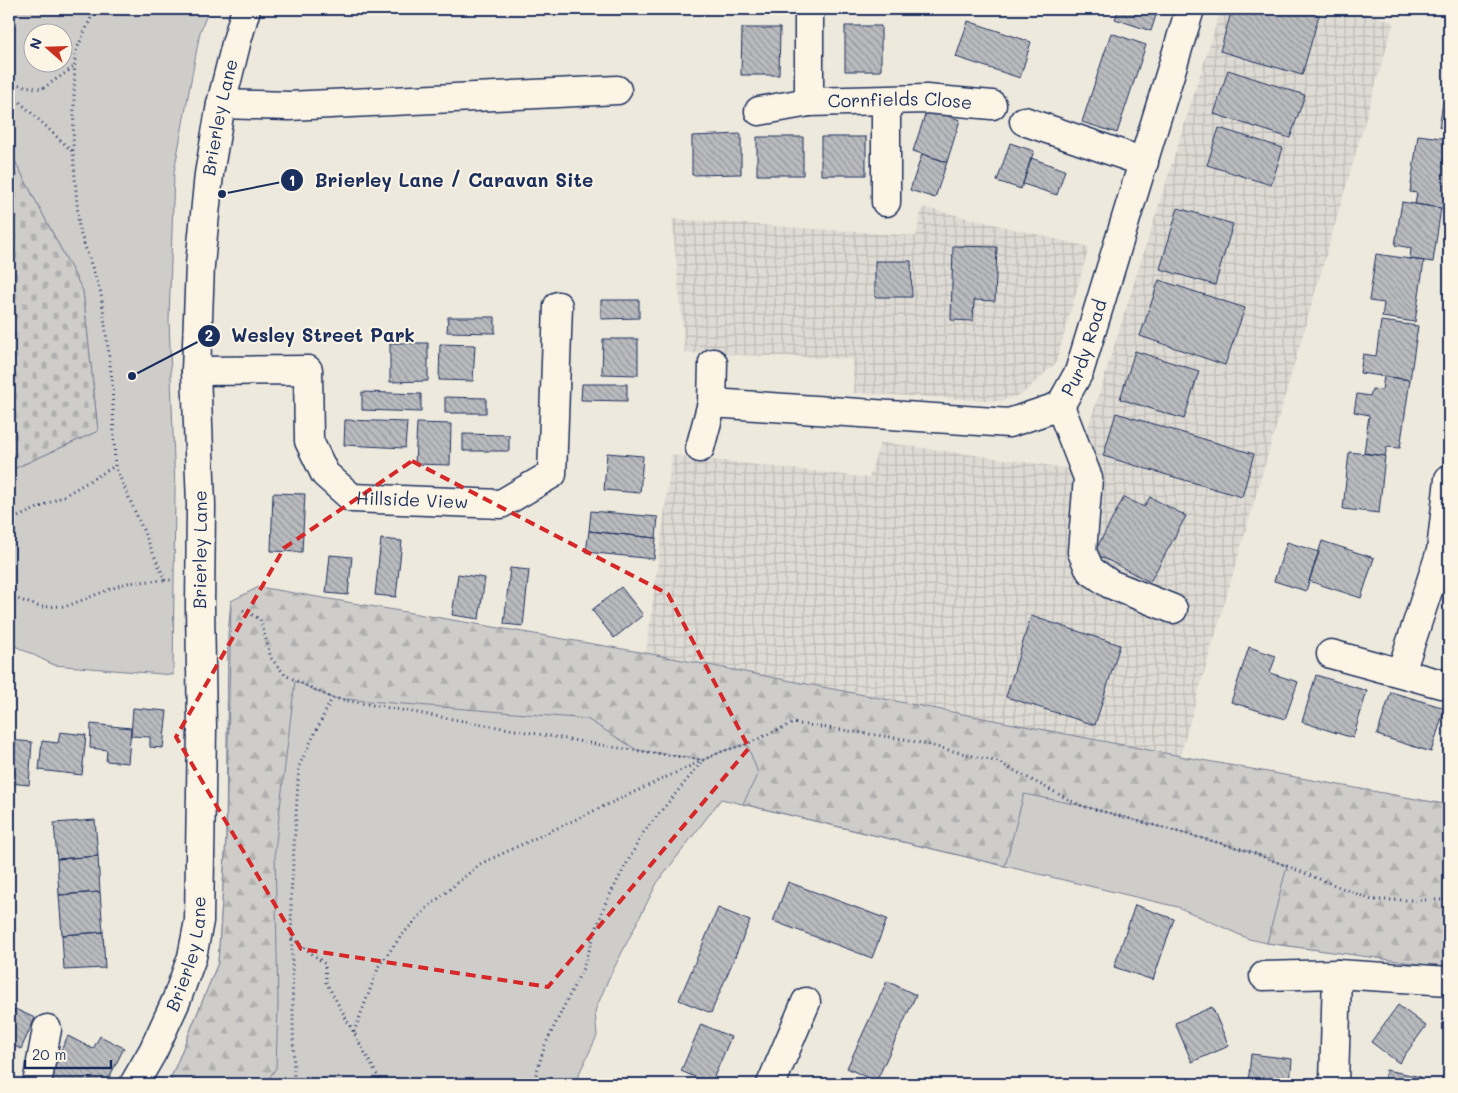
<svg xmlns="http://www.w3.org/2000/svg" width="1458" height="1093" viewBox="0 0 1458 1093" font-family="Mali,sans-serif">
<style>
.industrial{fill:url(#industrial-grid)}
.green{fill:#cfcdca;stroke:#757e94;fill-rule:evenodd}
.forest{fill:url(#forest-firs);stroke:#757e94}
.cemetery{fill:url(#cemetery-stones);stroke:#757e94}
.building{fill:url(#building-back-hatch);stroke:#1b2f5e}
.lines{fill:none;stroke-linecap:round;stroke-linejoin:round}
.minor-casing{stroke:#1b2f5e;stroke-width:31}
.path{stroke:#1b2f5e;stroke-width:3;stroke-dasharray:1 4;stroke-linecap:butt}
.minor{stroke:#fcf5e5;stroke-width:28}
.marked{fill:none;stroke:#d62828;stroke-width:4;stroke-dasharray:10 6;stroke-linejoin:round}
.labels{text-anchor:middle;stroke-width:4;stroke-linejoin:round;paint-order:stroke}
.street-label{font-size:18px;fill:#1b2f5e;stroke:#fcf5e5}
.leader{fill:none;stroke:#1b2f5e;stroke-width:2}
.callout-dot{fill:#1b2f5e;stroke:#fcf5e5;stroke-width:2}
.mark-label{font-size:15px;text-anchor:middle;font-weight:bold;fill:#fff}
.callout-label{font-size:19px;text-anchor:middle;font-weight:bold;fill:#1b2f5e;stroke:#fcf5e5;stroke-width:4;stroke-linejoin:round;paint-order:stroke}
</style>
<defs>
<pattern id="industrial-grid" width="8" height="8" patternUnits="userSpaceOnUse" patternTransform="scale(1.25)"><rect width="8" height="8" fill="#dedbd4"/><path d="M0 4h8M4 0v8" fill="none" stroke="#bebcb8"/></pattern>
<pattern id="forest-firs" width="22" height="20" patternUnits="userSpaceOnUse" patternTransform="scale(1.25)"><rect width="22" height="20" fill="#cfcdca"/><path d="M5 1l3.5 6h-7zM16 11l3.5 6h-7z" fill="#b1b0b0"/></pattern>
<pattern id="cemetery-stones" width="16" height="16" patternUnits="userSpaceOnUse" patternTransform="scale(1.25)"><rect width="16" height="16" fill="#cfcdca"/><path d="M2 7V4a2 2 0 0 1 4 0v3zM10 15v-3a2 2 0 0 1 4 0v3z" fill="#b1b0b0"/></pattern>
<pattern id="building-back-hatch" width="6" height="6" patternUnits="userSpaceOnUse" patternTransform="scale(1.25)"><rect width="6" height="6" fill="#babbbe"/><path d="M-1 5l2 2M0 0l6 6M5-1l2 2" fill="none" stroke="#96989e"/></pattern>
</defs>
<rect width="100%" height="100%" fill="#eee9dd"/>
<filter id="ink" filterUnits="userSpaceOnUse"><feTurbulence type="fractalNoise" baseFrequency=".02" numOctaves="2"/><feDisplacementMap in="SourceGraphic" scale="10" xChannelSelector="R" yChannelSelector="G"/><feConvolveMatrix kernelMatrix="1 2 1 2 8 2 1 2 1" color-interpolation-filters="sRGB"/></filter>
<g filter="url(#ink)">
<path class="industrial" d="M1221,9H1353L1394,22L1180,756L644,667L672,455L869,478L880,442L1075,469Z
M922,207L1089,247L1056,363L1022,394L1000,401L854,393L852,359L685,353L672,219L916,236Z"/>
<path class="green" d="M9,9H209L200,32L174,172L169,320L175,490L173,675L54,665L9,643V470H11L98,431L83,291L9,150ZM32,32H62V62H32Z
M231,601L644,667L1449,805V967L1267,943L1249,939L1178,907L721,799L657,883L608,980L595,1011L597,1036L574,1084H166L170,1080L218,963L226,839L228,634Z"/>
<path class="forest" d="M259,587L646,653L1180,756L1449,805V968L1267,943L1287,866L1249,851L1079,805L1024,794L1005,866L743,804L758,773L747,744L723,751L703,760L637,750L587,719L332,698L295,681L275,850L278,1004L276,1068L265,1084H166L170,1080L218,963L226,839L231,601Z"/>
<path class="cemetery" d="M9,150L83,291L98,431L11,470H9Z"/>
<path class="building" d="M1119,9H1158L1151,31L1115,19Z
M1232,9H1299L1319,15L1302,75L1220,51Z
M968,21L1031,42L1020,78L956,57Z
M845,26H881V71H845Z
M742,28H780L779,75H741Z
M1111,33L1146,45L1117,133L1082,122Z
M1449,67V129L1439,127Z
M1228,70L1305,95L1290,138L1214,114Z
M927,109L960,120L947,162L913,151Z
M1219,128L1283,148L1271,185L1207,165Z
M741,134V174L692,175V136Z
M1418,135L1449,139V183L1446,209L1415,204L1417,193L1410,192Z
M757,137H803V175H757Z
M821,137H866V175H821Z
M1010,143L1034,151L1021,189L997,181Z
M922,154L947,162L935,198L910,190Z
M1031,158L1065,170L1057,195L1023,184Z
M1402,202L1441,208L1433,262L1410,259L1411,248L1395,245Z
M1178,208L1233,224L1215,285L1160,269Z
M953,246L997,247L995,301L974,300L973,321L951,320Z
M1376,254L1424,261L1415,322L1382,317L1384,303L1369,301Z
M875,261H911L912,297H875Z
M1159,280L1245,308L1225,365L1140,336Z
M601,300H639V318L601,319Z
M448,317H495V333L447,332Z
M1381,321L1418,326L1410,380L1360,373L1363,354L1376,356Z
M603,339H638V375L602,374Z
M390,343H428V381L390,382Z
M440,344L475,345L473,381L439,380Z
M1135,351L1199,371L1184,419L1120,399Z
M1384,376L1410,380L1400,448L1387,447L1385,456L1364,453L1369,415L1354,412L1357,394L1370,396L1372,389L1382,390Z
M582,384H627V401L581,400Z
M362,392L421,394V412L362,410Z
M445,397L486,398V413H445Z
M1116,413L1254,454L1242,497L1103,456Z
M345,420L407,422L405,448L344,445Z
M417,423L451,424L450,465L415,464Z
M463,434L509,435V451H463Z
M1349,452L1385,456L1379,513L1343,509Z
M607,453L643,456L640,493L604,490Z
M273,493L305,494L302,552L271,551Z
M1124,497L1144,507L1150,497L1186,516L1150,582L1094,553Z
M591,511L658,517L656,538L589,531Z
M589,531L656,538L654,559L586,552Z
M381,539L402,541L396,597L375,595Z
M1322,541L1374,558L1361,598L1309,581Z
M1287,542L1319,552L1306,591L1274,581Z
M330,555L352,557L348,595L326,593Z
M510,568L529,570L523,626L504,624Z
M458,574L485,578L479,619L452,615Z
M621,587L643,615L614,638L592,610Z
M1031,616L1120,645L1095,725L1006,697Z
M1249,647L1276,656L1270,673L1298,682L1285,719L1231,702Z
M1316,675L1367,691L1353,738L1302,722Z
M1391,692L1445,708L1431,752L1377,735Z
M133,708L167,711L163,748L150,747V737L131,736Z
M91,724L131,728L128,763L106,761L107,750L90,748Z
M60,732L86,735L82,775L39,770L42,741L58,743Z
M9,740L32,742L29,785L9,783Z
M95,820L98,856L57,859L54,823Z
M98,856L100,892L59,895L57,859Z
M788,882L887,919L872,958L773,921Z
M100,892L103,932L62,935L59,895Z
M1135,905L1174,919L1153,980L1114,967Z
M718,908L750,921L711,1013L679,1000Z
M9,910L13,911L10,951H9Z
M103,932L105,968L64,970L62,935Z
M887,981L916,995L876,1082L847,1068Z
M1398,1005L1426,1026L1399,1063L1371,1042Z
M1212,1007L1229,1046L1192,1062L1175,1023Z
M15,1009L35,1018L21,1049L9,1044V1023Z
M701,1024L731,1037L711,1084L681,1071Z
M68,1036L93,1049L100,1036L124,1048L106,1084H44Z
M1251,1054L1292,1059L1290,1084H1248Z
M1386,1070L1421,1077L1419,1084H1383Z"/>
<g class="lines">
<defs>
<g id="minor">
<path d="M886,101V202"/>
<path id="s1" d="M809,102L926,99L992,105"/>
<path d="M221,104L289,106L617,90"/>
<path d="M759,111L809,102V9"/>
<path d="M1024,121L1144,162"/>
<path id="s2" d="M196,371L308,370L309,441L325,474L352,498L501,504L552,474L558,306"/>
<path id="s3" d="M712,403L1009,423L1060,406L1079,372L1190,9"/>
<path d="M1060,406L1088,478L1082,552L1090,570L1110,584L1173,609"/>
<path d="M700,448L712,403L713,363"/>
<path d="M1331,654L1441,684"/>
<path d="M1401,672L1441,551L1449,479"/>
<path d="M1264,976L1337,974L1449,981"/>
<path d="M37,1084L47,1029"/>
<path id="s4" d="M134,1084L153,1051L176,1001L192,957L199,921L202,728L200,607L201,505L196,371L200,265L209,174L221,104L236,44L246,9"/>
<path d="M771,1084L806,1002"/>
<path d="M1334,1084L1337,974"/>
</g>
</defs>
<use href="#minor" class="minor-casing"/>
<path class="path" d="M95,9L75,53L73,152L79,229L101,293L112,380L115,466L165,580H172
M9,83L42,89L74,67
M9,92L72,151
M9,521L62,497L115,466
M9,596L40,607L67,606L126,583L165,580
M243,610L260,619L271,658L285,675L332,698L612,747L703,760L723,751L747,744L793,723L904,739L998,762L1079,805L1249,851L1372,900H1449
M292,938L325,964L326,982L382,1084
M354,1032L379,966L401,936L427,908L480,864L701,761
M290,1084L294,1079L291,896L299,766L332,698
M533,1084L545,1045L583,968L605,904L643,833L701,763"/>
<use href="#minor" class="minor"/>
</g>
</g>
<path class="marked" d="M412,461L668,594L749,748L548,987L301,949L176,737L284,548Z"/>
<g class="labels">
<g class="street-label">
<text dy="6" stroke="none"><textPath href="#s1" startOffset="91">Cornfields Close</textPath></text>
<text dy="6" stroke="none"><textPath href="#s4" startOffset="982">Brierley Lane</textPath></text>
<text dy="6" stroke="none"><textPath href="#s3" startOffset="415">Purdy Road</textPath></text>
<text dy="6" stroke="none"><textPath href="#s2" startOffset="316">Hillside View</textPath></text>
<text dy="6" stroke="none"><textPath href="#s4" startOffset="548">Brierley Lane</textPath></text>
<text dy="6" stroke="none"><textPath href="#s4" startOffset="142">Brierley Lane</textPath></text>
</g>
</g>
<path class="leader" d="M222 194L292 180M132 376L209 336"/>
<g class="callout-dot">
<circle cx="222" cy="194" r="5"/>
<circle cx="132" cy="376" r="5"/>
<circle cx="292" cy="180" r="12"/>
<circle cx="209" cy="336" r="12"/>
</g>
<g class="mark-label">
<text x="292" y="186">1</text>
<text x="209" y="341">2</text>
</g>
<g class="callout-label">
<text x="454" y="187">Brierley Lane / Caravan Site</text>
<text x="323" y="342">Wesley Street Park</text>
</g>
<rect width="1458" height="1093" fill="none" stroke="#fcf5e5" stroke-width="30"/>
<rect x="15" y="15" width="1428" height="1063" fill="none" stroke="#1b2f5e" stroke-width="2" filter="url(#ink)"/>
<g transform="translate(48 48) rotate(290)"><circle r="24" fill="#fcf5e5" stroke="#a2a6af"/>
<path d="M0-4L9 19L0 12L-9 19Z" fill="#c8321e"/>
<text y="-8" font-size="14" font-weight="bold" text-anchor="middle" fill="#1b2f5e">N</text>
</g>
<path d="M25 1060v8h86v-8" fill="none" stroke="#1b2f5e" stroke-width="2.5"/>
<text x="32" y="1060" font-size="15" fill="#1b2f5e" stroke="#fcf5e5" stroke-width="4" paint-order="stroke">20 m</text>
</svg>
